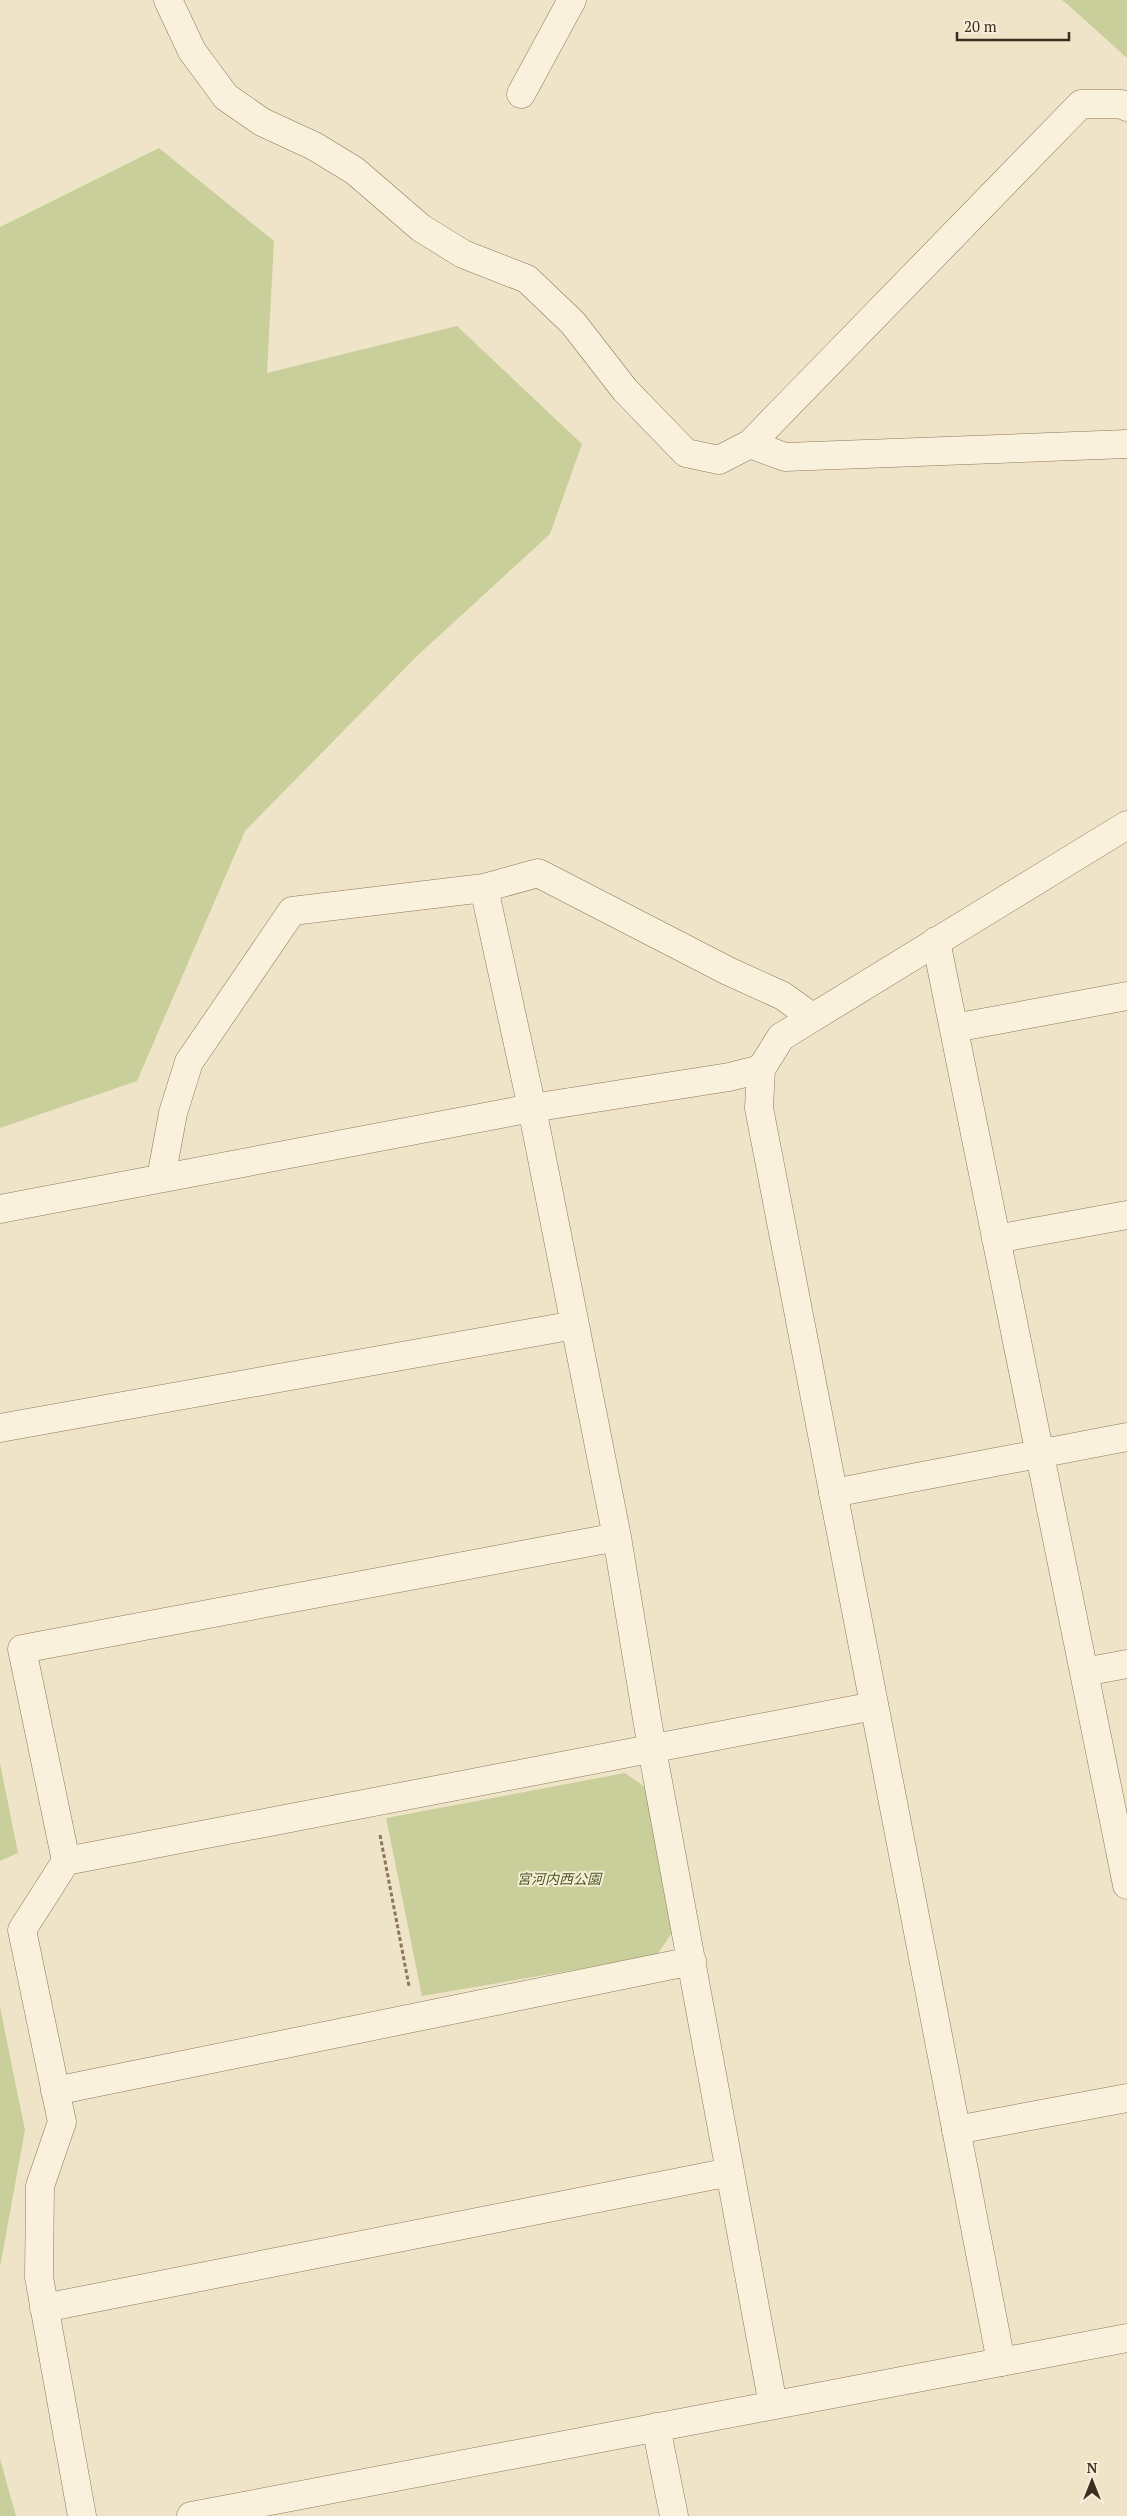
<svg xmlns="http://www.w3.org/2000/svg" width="1127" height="2516" viewBox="0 0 1127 2516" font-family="'PT Serif','Noto Sans JP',serif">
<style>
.green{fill:#c9cf9b}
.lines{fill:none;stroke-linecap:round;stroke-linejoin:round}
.minor-casing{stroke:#8d765c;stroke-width:29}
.tertiary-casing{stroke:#8d765c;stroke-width:29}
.path{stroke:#8d765c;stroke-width:3;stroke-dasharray:4 2.5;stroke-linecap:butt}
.minor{stroke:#faf1dc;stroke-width:28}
.tertiary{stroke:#faf1dc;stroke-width:28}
.labels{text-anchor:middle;stroke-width:4;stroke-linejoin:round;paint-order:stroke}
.park-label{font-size:14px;font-style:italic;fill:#4d5a26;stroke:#f7eed8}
</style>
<rect width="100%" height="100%" fill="#f0e4c8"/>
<path class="green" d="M1062,0H1127V58L1067,4Z
M159,148L274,241L267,373L457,326L582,444L550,534L417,656L245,831L137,1081L0,1128V227Z
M0,1763L18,1853L0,1861Z
M625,1773L649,1790L672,1933L656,1956L422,1996L386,1818Z
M0,2007L25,2130L0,2267Z
M0,2459L16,2516H0Z"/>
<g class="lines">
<defs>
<path id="minor" d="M168,0L192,51L226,97L262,122L314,146L355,171L421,228L463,254L527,279L573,323L625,390L686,453L719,460L750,444L1081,104H1121L1127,107
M521,94L572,0
M750,444L785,457L1127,444
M484,888L532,1108L617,1537L652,1749L773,2405
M936,941L1127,1885
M954,1028L1127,996
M161,1178L173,1113L189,1062L292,911L484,888L538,873L728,971L783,996L812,1017
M0,1209L532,1108L729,1077L761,1069
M996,1239L1127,1215
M0,1428L575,1325
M833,1493L1127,1437
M1084,1672L1127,1664
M66,1861L874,1706
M55,2091L692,1961
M956,2130L1127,2098
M44,2308L730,2172
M656,2427L674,2516
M82,2516L39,2277L40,2186L62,2122L22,1930L66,1861L22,1649L617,1537
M191,2516L1001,2362"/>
<path id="tertiary" d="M1127,825L781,1037L761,1069L759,1108L1001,2362L1127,2338"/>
</defs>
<use href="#minor" class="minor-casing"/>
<use href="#tertiary" class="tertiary-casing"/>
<path class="path" d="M380,1835L409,1986"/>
<use href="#minor" class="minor"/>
<use href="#tertiary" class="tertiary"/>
</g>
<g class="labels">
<g class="park-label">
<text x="559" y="1884">宮河内西公園</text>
</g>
</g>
<g transform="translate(1092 2481)" stroke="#f7eed8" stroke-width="4" paint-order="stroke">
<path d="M0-4L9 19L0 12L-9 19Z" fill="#3d2e20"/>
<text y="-8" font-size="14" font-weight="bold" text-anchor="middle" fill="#3d2e20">N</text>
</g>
<path d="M957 32v8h112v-8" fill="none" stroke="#3d2e20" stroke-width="2.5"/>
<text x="964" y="32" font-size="15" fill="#3d2e20" stroke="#f7eed8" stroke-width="4" paint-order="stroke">20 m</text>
</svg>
